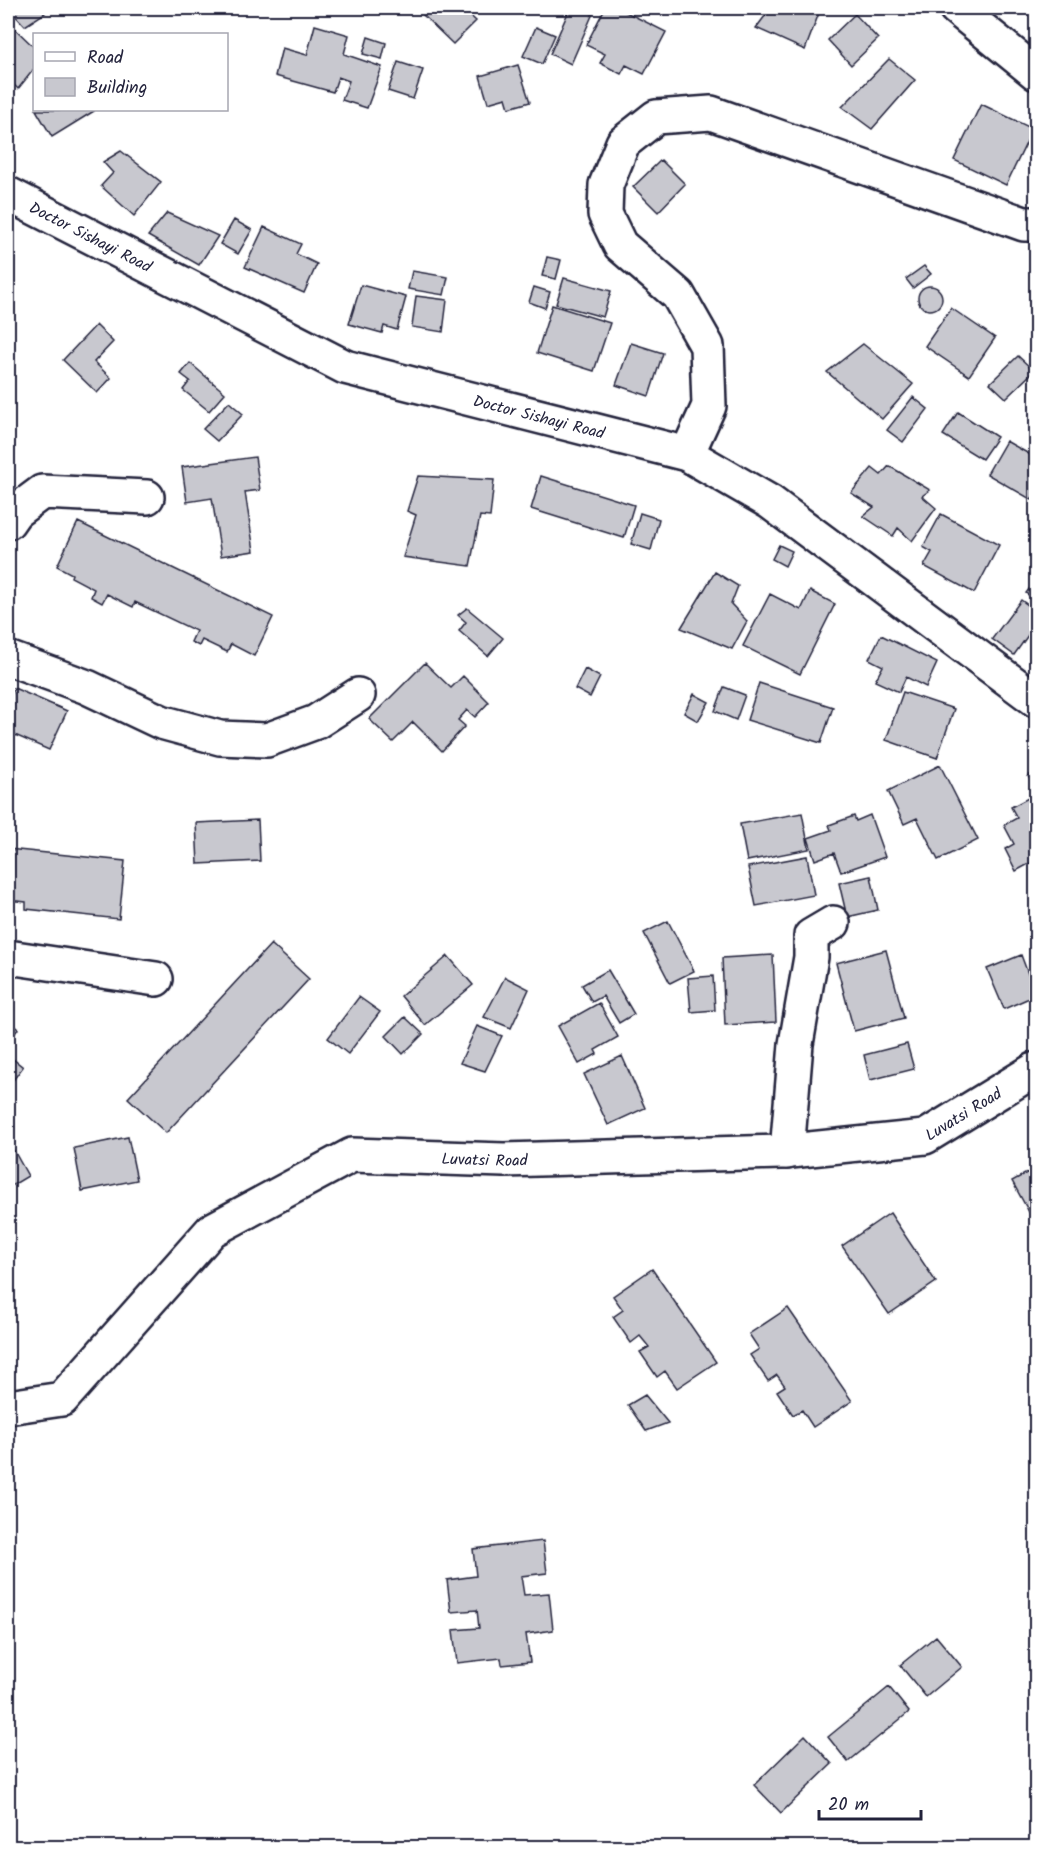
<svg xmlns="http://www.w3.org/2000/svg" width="1044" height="1855" viewBox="0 0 1044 1855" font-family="Kalam,sans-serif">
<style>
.building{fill:#c8c8cf;stroke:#22223b;stroke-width:1.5}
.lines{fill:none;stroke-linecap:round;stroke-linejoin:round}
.minor-casing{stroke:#22223b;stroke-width:38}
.minor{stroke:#fff;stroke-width:33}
.labels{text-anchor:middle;stroke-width:6;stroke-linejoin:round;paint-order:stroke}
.street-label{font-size:16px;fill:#22223b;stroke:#fff}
</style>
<rect width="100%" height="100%" fill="#fff"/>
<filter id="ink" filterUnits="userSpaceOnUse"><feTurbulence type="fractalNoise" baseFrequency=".0167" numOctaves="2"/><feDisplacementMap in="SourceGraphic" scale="12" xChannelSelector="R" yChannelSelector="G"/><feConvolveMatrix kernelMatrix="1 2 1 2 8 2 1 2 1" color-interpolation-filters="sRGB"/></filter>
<g filter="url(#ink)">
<path class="building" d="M8,8H40L45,13L25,26Z
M430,8H462L476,21L453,44L423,15Z
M570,8H587L594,11L571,64L550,54Z
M605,8H618L666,32L644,74L626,65L621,74L600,63L605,54L586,45Z
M771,8H799L819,13L805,50L756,28Z
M855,14L878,39L851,65L828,40Z
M8,22L34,47V69L18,89L8,79Z
M315,25L349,35L344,54L382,67L367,108L342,100L349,81L338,77L333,92L275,76L282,48L307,55Z
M536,27L555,35L542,64L523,56Z
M368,37L386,43L382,59L363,54Z
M889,59L915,80L872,129L842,107Z
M398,62L423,70L413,99L388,91Z
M518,65L530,102L509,108L506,98L488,103L480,76Z
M981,104L1033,129L1006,185L954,160Z
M36,110H93L94,111L52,137Z
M121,151L161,182L134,216L101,186L113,173L103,162Z
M661,160L685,184L658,212L633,187Z
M167,213L218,236L199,265L148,236Z
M234,220L252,230L238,254L220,244Z
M264,227L301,244L296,254L317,264L304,293L245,267Z
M547,257L561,260L556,279L542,276Z
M924,266L931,274L913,288L906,279Z
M412,271L448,277L444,295L408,289Z
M564,278L611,291L603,317L556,304Z
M361,285L406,297L397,330L384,326L382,333L349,324Z
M918 298a12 12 0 1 1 24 0a12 12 0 1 1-24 0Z
M534,287L550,292L545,308L529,302Z
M416,296L447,300L443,332L412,327Z
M552,305L610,323L594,371L537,353Z
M951,308L995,338L969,376L925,346Z
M96,325L113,342L94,362L111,378L97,393L63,360Z
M631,343L663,353L649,396L616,385Z
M863,344L913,384L882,419L827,372Z
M1018,356L1034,371L1006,398L990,383Z
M190,363L225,393L209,411L183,390L190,381L181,374Z
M913,397L928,409L903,442L887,430Z
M229,402L243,414L217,441L203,429Z
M958,412L997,437L982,459L943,435Z
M1006,441L1036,458V491L1032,500L987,474Z
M255,457L260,490L245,492L254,551L221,556L212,498L187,502L182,467Z
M889,466L930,490L922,496L936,508L912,541L898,528L893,536L863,516L874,507L851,493L872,468L881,475Z
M418,476L494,480L490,517L480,516L470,566L403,557L416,515L407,511Z
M541,476L634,505L624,538L531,509Z
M640,513L659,519L651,550L631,544Z
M941,514L999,545L974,593L924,566L932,552L923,547Z
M78,522L273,617L254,656L231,644L227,652L202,640L199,646L191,642L196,631L135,602L133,607L107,594L102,603L91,597L94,589L71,577L72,574L57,566Z
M779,545L792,551L785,566L772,559Z
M715,572L738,586L731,604L747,621L732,649L681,628Z
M1036,580V601L1026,593Z
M810,591L835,604L800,674L743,646L770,594L801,610Z
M1021,600L1036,611V624L1014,655L992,639Z
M467,608L503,638L488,656L459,631L466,622L458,615Z
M881,635L937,663L926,687L906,677L899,692L875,681L883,666L869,659Z
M425,663L451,688L463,676L489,702L475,717L467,710L458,720L465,726L442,751L413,722L393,742L369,719Z
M585,669L600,677L590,697L575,689Z
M759,683L833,707L821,743L747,720Z
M724,687L745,695L736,720L715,711Z
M14,688L67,711L49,750L8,732V703Z
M903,692L954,709L937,758L886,740Z
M694,694L709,702L698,721L684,713Z
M940,765L978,840L938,860L917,818L904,824L888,791Z
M1036,771V789L1028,776Z
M1032,796L1036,804V860L1016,871L1005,849L1014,844L1004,825L1017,818L1011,807Z
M802,813L809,849L747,861L740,824Z
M870,815L885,857L841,872L834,853L815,860L808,838L831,830L829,825L854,816L856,821Z
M258,820L260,861L198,864L196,823Z
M8,849L125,861L119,919L26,909V902L8,900Z
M807,856L814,895L756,906L748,867Z
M871,876L878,910L847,917L839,883Z
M668,921L694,971L670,983L644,933Z
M271,944L309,979L166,1133L128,1098Z
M886,950L904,1018L854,1031L836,963Z
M773,955L776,1022L725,1025L722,958Z
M1021,955L1036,995L1004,1009L987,969Z
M448,956L473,985L425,1025L401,996Z
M608,970L634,1014L619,1023L603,996L592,1002L582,985Z
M713,976L715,1010L691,1012L688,978Z
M505,977L529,989L511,1028L484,1017Z
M359,997L380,1012L348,1054L328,1038Z
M599,1003L618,1037L595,1050L597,1054L579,1064L558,1026Z
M405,1017L423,1034L403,1054L386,1036Z
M8,1021L18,1029L8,1043Z
M477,1026L502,1036L485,1071L460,1063Z
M907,1044L914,1069L870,1080L864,1055Z
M8,1055L23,1067L11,1083L8,1081Z
M622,1056L645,1108L608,1125L584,1074Z
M128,1137L137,1180L82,1191L74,1148Z
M8,1140L28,1176L8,1188Z
M1036,1168V1208L1029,1212L1012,1181Z
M890,1213L936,1282L889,1314L842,1246Z
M652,1269L716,1362L677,1388L665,1371L657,1377L640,1352L649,1347L640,1336L631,1343L613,1317L623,1310L613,1296Z
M788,1308L852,1401L813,1427L802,1410L793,1415L777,1391L785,1386L777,1375L768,1381L750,1355L759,1349L749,1334Z
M645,1395L668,1423L646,1431L628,1405Z
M543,1541L547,1573L521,1576L524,1595L549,1593L553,1630L526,1634L530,1662L502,1665L501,1658L457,1663L453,1630L479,1628L477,1610L451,1612L447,1580L476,1576L473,1549Z
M936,1636L962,1667L926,1697L900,1665Z
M889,1687L909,1712L848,1762L828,1737Z
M805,1735L832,1764L781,1813L754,1785Z"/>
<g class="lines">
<defs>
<g id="minor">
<path d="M956,8L1036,73"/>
<path id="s1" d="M8,194L345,367L687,454L770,502L1036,700"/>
<path d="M687,454L709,406L707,346L678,295L620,245L605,214L606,185L623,143L656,117L711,113L1024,224H1036"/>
<path d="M8,522L15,512L42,492L147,497"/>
<path d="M8,658L87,687L161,722L220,738L267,740L316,722L358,695"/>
<path d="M8,957L156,979"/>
<path d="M787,1152L796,1044L811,957V936L833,923"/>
<path id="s2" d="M8,1407L62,1399L212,1230L352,1155L504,1160L781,1152L925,1137L1036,1069"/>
</g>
</defs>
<use href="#minor" class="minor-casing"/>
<use href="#minor" class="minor"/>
</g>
</g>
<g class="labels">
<g class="street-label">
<text dy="6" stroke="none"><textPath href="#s1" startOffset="93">Doctor Sishayi Road</textPath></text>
<text dy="6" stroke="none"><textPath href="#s1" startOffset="579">Doctor Sishayi Road</textPath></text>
<text dy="6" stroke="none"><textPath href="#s2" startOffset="1058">Luvatsi Road</textPath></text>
<text dy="6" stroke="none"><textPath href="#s2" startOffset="572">Luvatsi Road</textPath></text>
</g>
</g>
<rect width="1044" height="1855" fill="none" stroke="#fff" stroke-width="30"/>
<rect x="15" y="15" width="1014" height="1825" fill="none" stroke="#22223b" stroke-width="2" filter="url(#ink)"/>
<rect x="33" y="33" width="195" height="78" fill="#ffffff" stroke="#a7a7b1" stroke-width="1.5"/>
<rect x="45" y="52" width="30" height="9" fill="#ffffff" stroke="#a7a7b1" stroke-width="1.5"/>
<text x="87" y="63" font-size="18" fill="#22223b">Road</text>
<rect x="45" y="78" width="30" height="18" fill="#c8c8cf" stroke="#a7a7b1" stroke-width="1.5"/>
<text x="87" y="93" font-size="18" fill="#22223b">Building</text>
<path d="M819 1810v9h102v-9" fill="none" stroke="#22223b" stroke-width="3"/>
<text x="828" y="1810" font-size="18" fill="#22223b" stroke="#ffffff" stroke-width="4.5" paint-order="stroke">20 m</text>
</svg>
